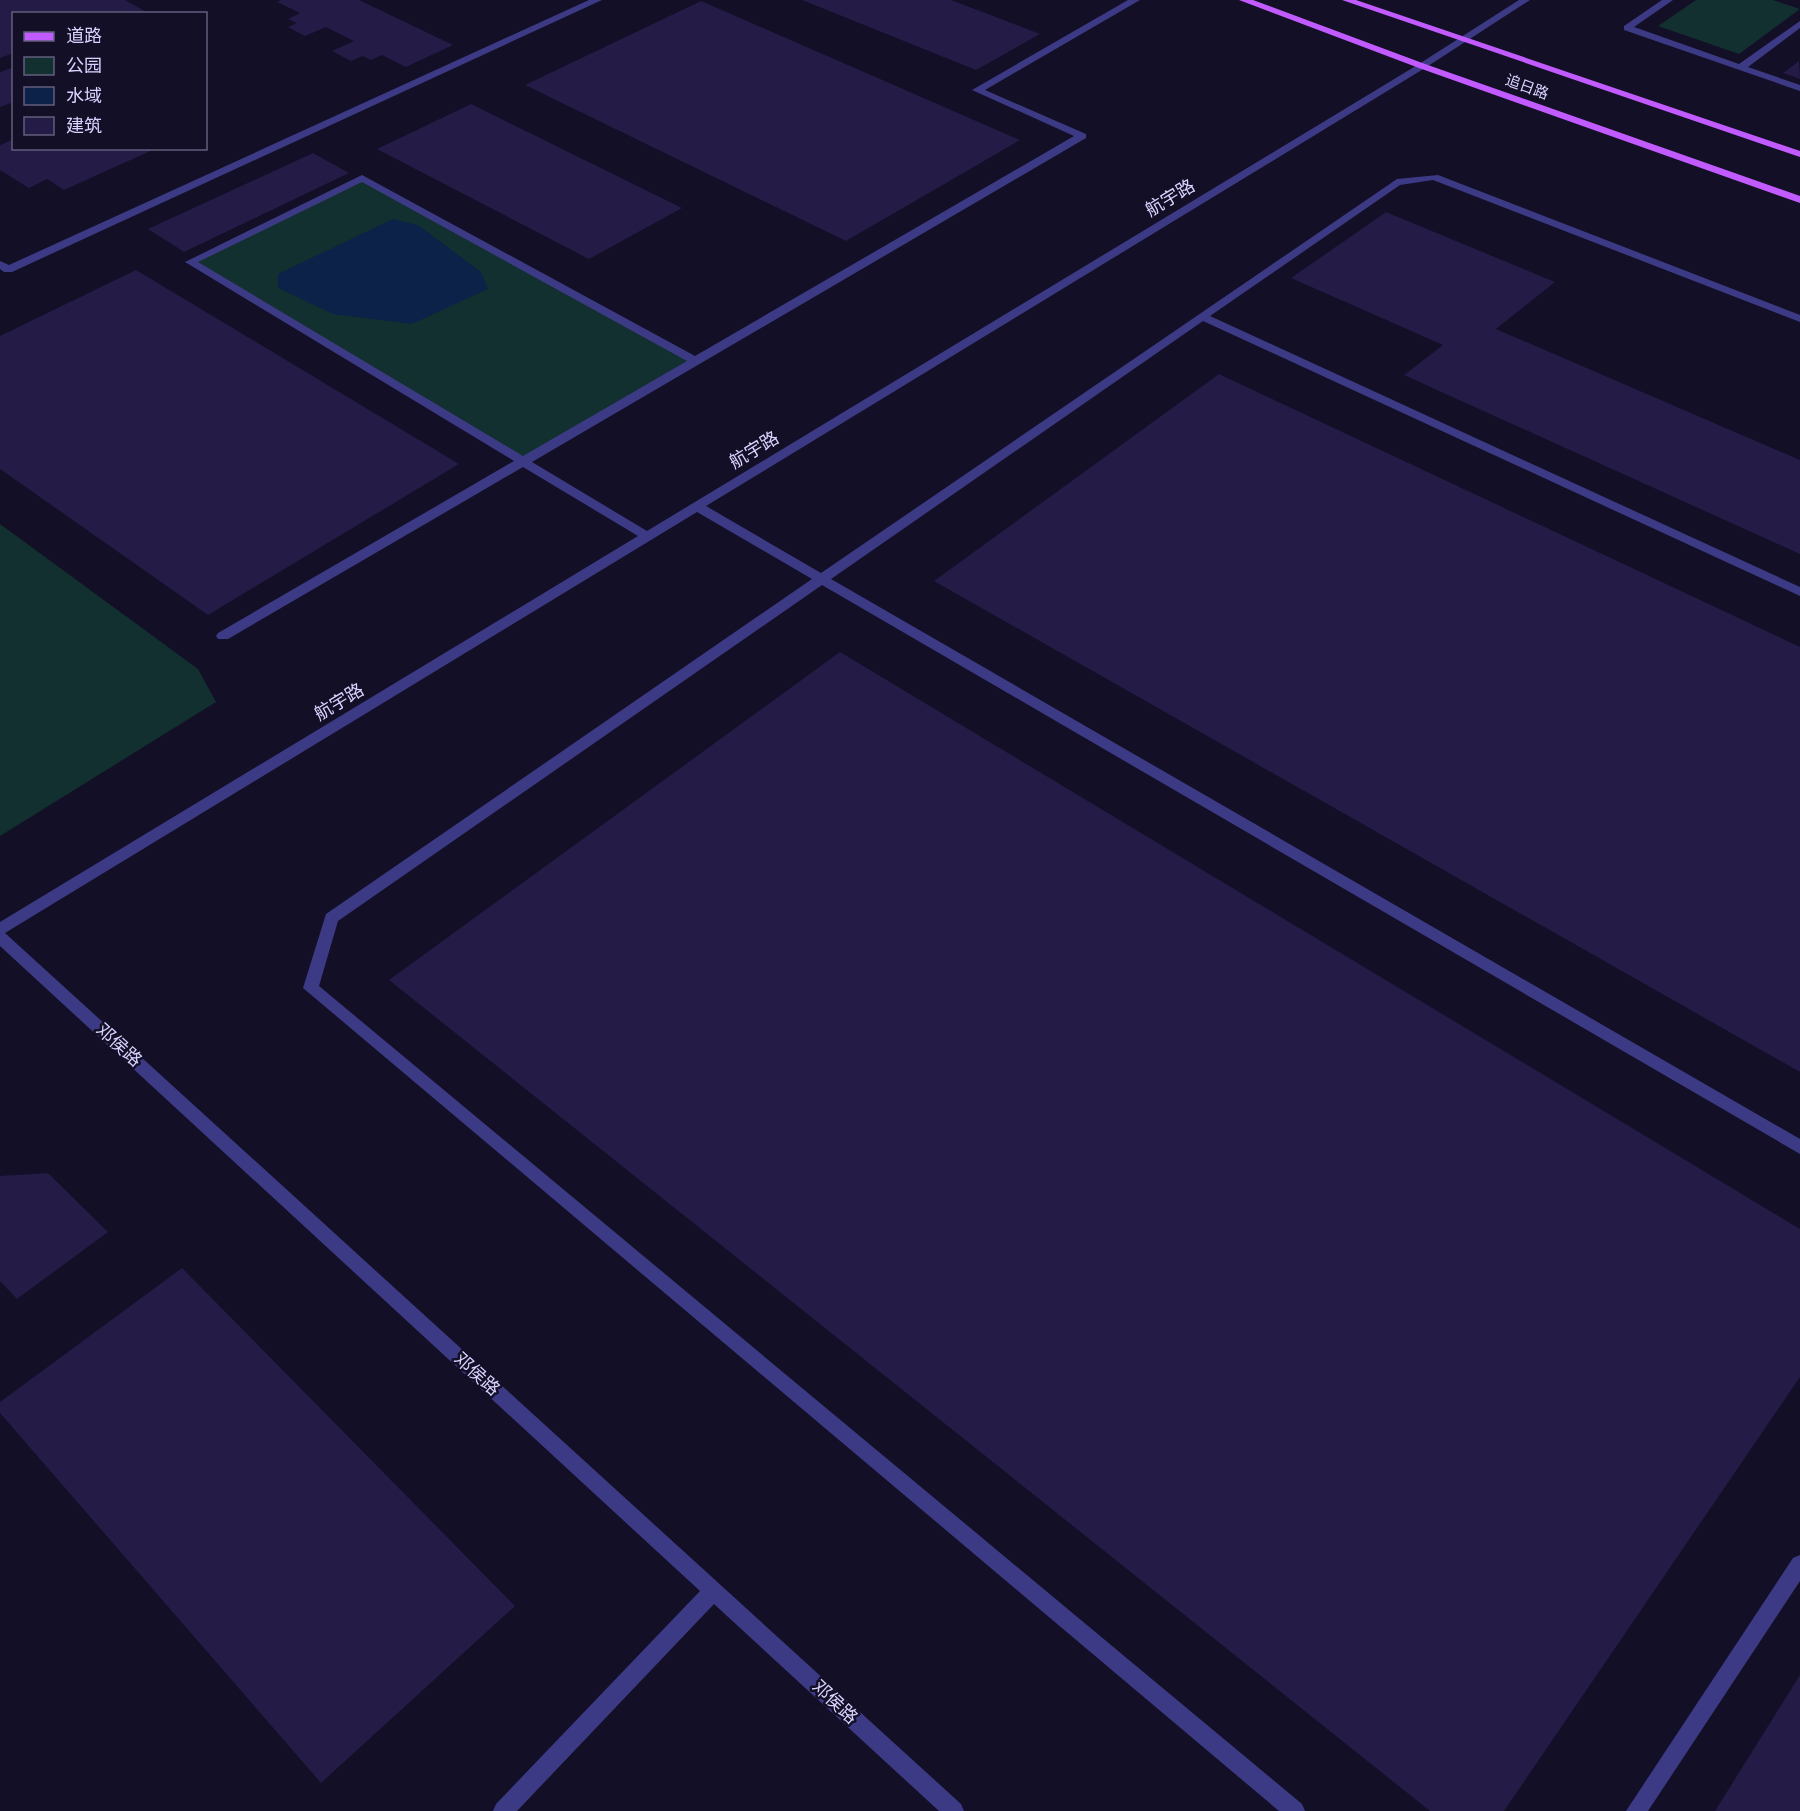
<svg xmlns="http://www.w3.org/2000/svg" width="1800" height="1811" viewBox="0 0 1800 1811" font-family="'DejaVu Sans','Noto Sans SC',sans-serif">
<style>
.green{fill:#12302f}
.water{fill:#0c2248}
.building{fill:#241b47}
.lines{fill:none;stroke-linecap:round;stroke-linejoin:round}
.minor{fill:#3d3a85;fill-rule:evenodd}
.major{fill:#c25bff;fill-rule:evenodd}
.labels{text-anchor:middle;stroke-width:5;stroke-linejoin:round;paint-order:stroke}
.far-street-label{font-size:15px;fill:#d9d4ff;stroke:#130f26}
.street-label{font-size:18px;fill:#d9d4ff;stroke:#130f26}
</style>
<rect width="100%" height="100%" fill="#130f26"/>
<path class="green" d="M1696,0H1773L1800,9L1739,54L1658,26Z
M362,178L695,361L523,461L190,262Z
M0,524L198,669L216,702L0,836Z"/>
<path class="water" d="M393,219L418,225L481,272L488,289L412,324L333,314L278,288V274Z"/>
<path class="building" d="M0,0H125L150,14H14V53L0,58Z
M281,0H359L453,45L406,67L382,55L371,60L363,56L351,61L332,51L354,41L326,27L305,36L288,27L297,23L288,19L300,13L277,2Z
M802,0H951L1040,34L976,70Z
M701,1L1020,140L846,241L525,85Z
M1799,61L1800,79L1783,73Z
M14,67V102L0,107V72Z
M471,104L682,208L589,259L377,149Z
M14,139V148H157L64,190L47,179L29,188L0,170V145Z
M313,153L349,173L184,252L148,229Z
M1386,212L1555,282L1496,329L1800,460V554L1404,375L1443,345L1291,278Z
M136,270L459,464L208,615L0,469V336Z
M1219,374L1800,647V1072L934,581Z
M840,652L1800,1229V1377L1504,1811H1430L389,980Z
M48,1173L108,1232L17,1299L0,1281V1176Z
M182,1268L515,1606L321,1783L0,1413V1402Z
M1800,1675V1811H1715Z"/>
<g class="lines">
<path class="minor" d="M589,0H602L12,272H4L0,269V261L9,265Z
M1128,0H1140L985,90L1086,134V138L532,462L647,531L1419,64L1519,0H1530L1425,68L706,506L821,573L1397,179L1438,175L1800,315V322L1433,180L1400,185L1210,316L1800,587V596L1203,321L831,579L1800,1139V1154L822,585L338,921L319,986L1302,1804L1305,1811H1279L303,988L326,914L812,579L697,512L5,933L961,1804L964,1811H939L714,1604L517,1811H493L496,1804L700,1591L0,946V922L638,536L523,467L228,639H218L216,636L218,633L514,461L185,262L362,175L695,356L1074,136L972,90ZM362,182L687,361L523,456L198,262Z
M1662,0H1673L1634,27L1739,64L1800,21V28L1748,67L1800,85V91L1624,30V26Z
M1800,1555V1581L1648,1811H1626L1793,1558Z"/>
<path class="major" d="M1239,0H1253L1425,64L1800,196V203L1419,68Z
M1342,0H1356L1800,151V157Z"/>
</g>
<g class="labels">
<g class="far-street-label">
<text transform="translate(1527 87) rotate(20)" y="5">追日路</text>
</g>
<g class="street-label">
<text transform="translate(1170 198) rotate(-31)" y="6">航宇路</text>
<text transform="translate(754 450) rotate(-31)" y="6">航宇路</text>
<text transform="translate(339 702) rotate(-31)" y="6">航宇路</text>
<text transform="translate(119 1045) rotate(42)" y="6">邓侯路</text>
<text transform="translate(477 1374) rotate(42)" y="6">邓侯路</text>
<text transform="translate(835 1702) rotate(43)" y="6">邓侯路</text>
</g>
</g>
<rect x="12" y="12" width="195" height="138" fill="#130f26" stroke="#625e7d" stroke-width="1.5"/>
<rect x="24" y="32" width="30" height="9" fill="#c25bff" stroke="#625e7d" stroke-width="1.5"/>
<text x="66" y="42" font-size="18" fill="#d9d4ff">道路</text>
<rect x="24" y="57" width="30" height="18" fill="#12302f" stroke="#625e7d" stroke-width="1.5"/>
<text x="66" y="72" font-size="18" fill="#d9d4ff">公园</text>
<rect x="24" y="87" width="30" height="18" fill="#0c2248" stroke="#625e7d" stroke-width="1.5"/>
<text x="66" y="102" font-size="18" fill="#d9d4ff">水域</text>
<rect x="24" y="117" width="30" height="18" fill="#241b47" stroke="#625e7d" stroke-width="1.5"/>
<text x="66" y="132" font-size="18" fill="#d9d4ff">建筑</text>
</svg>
